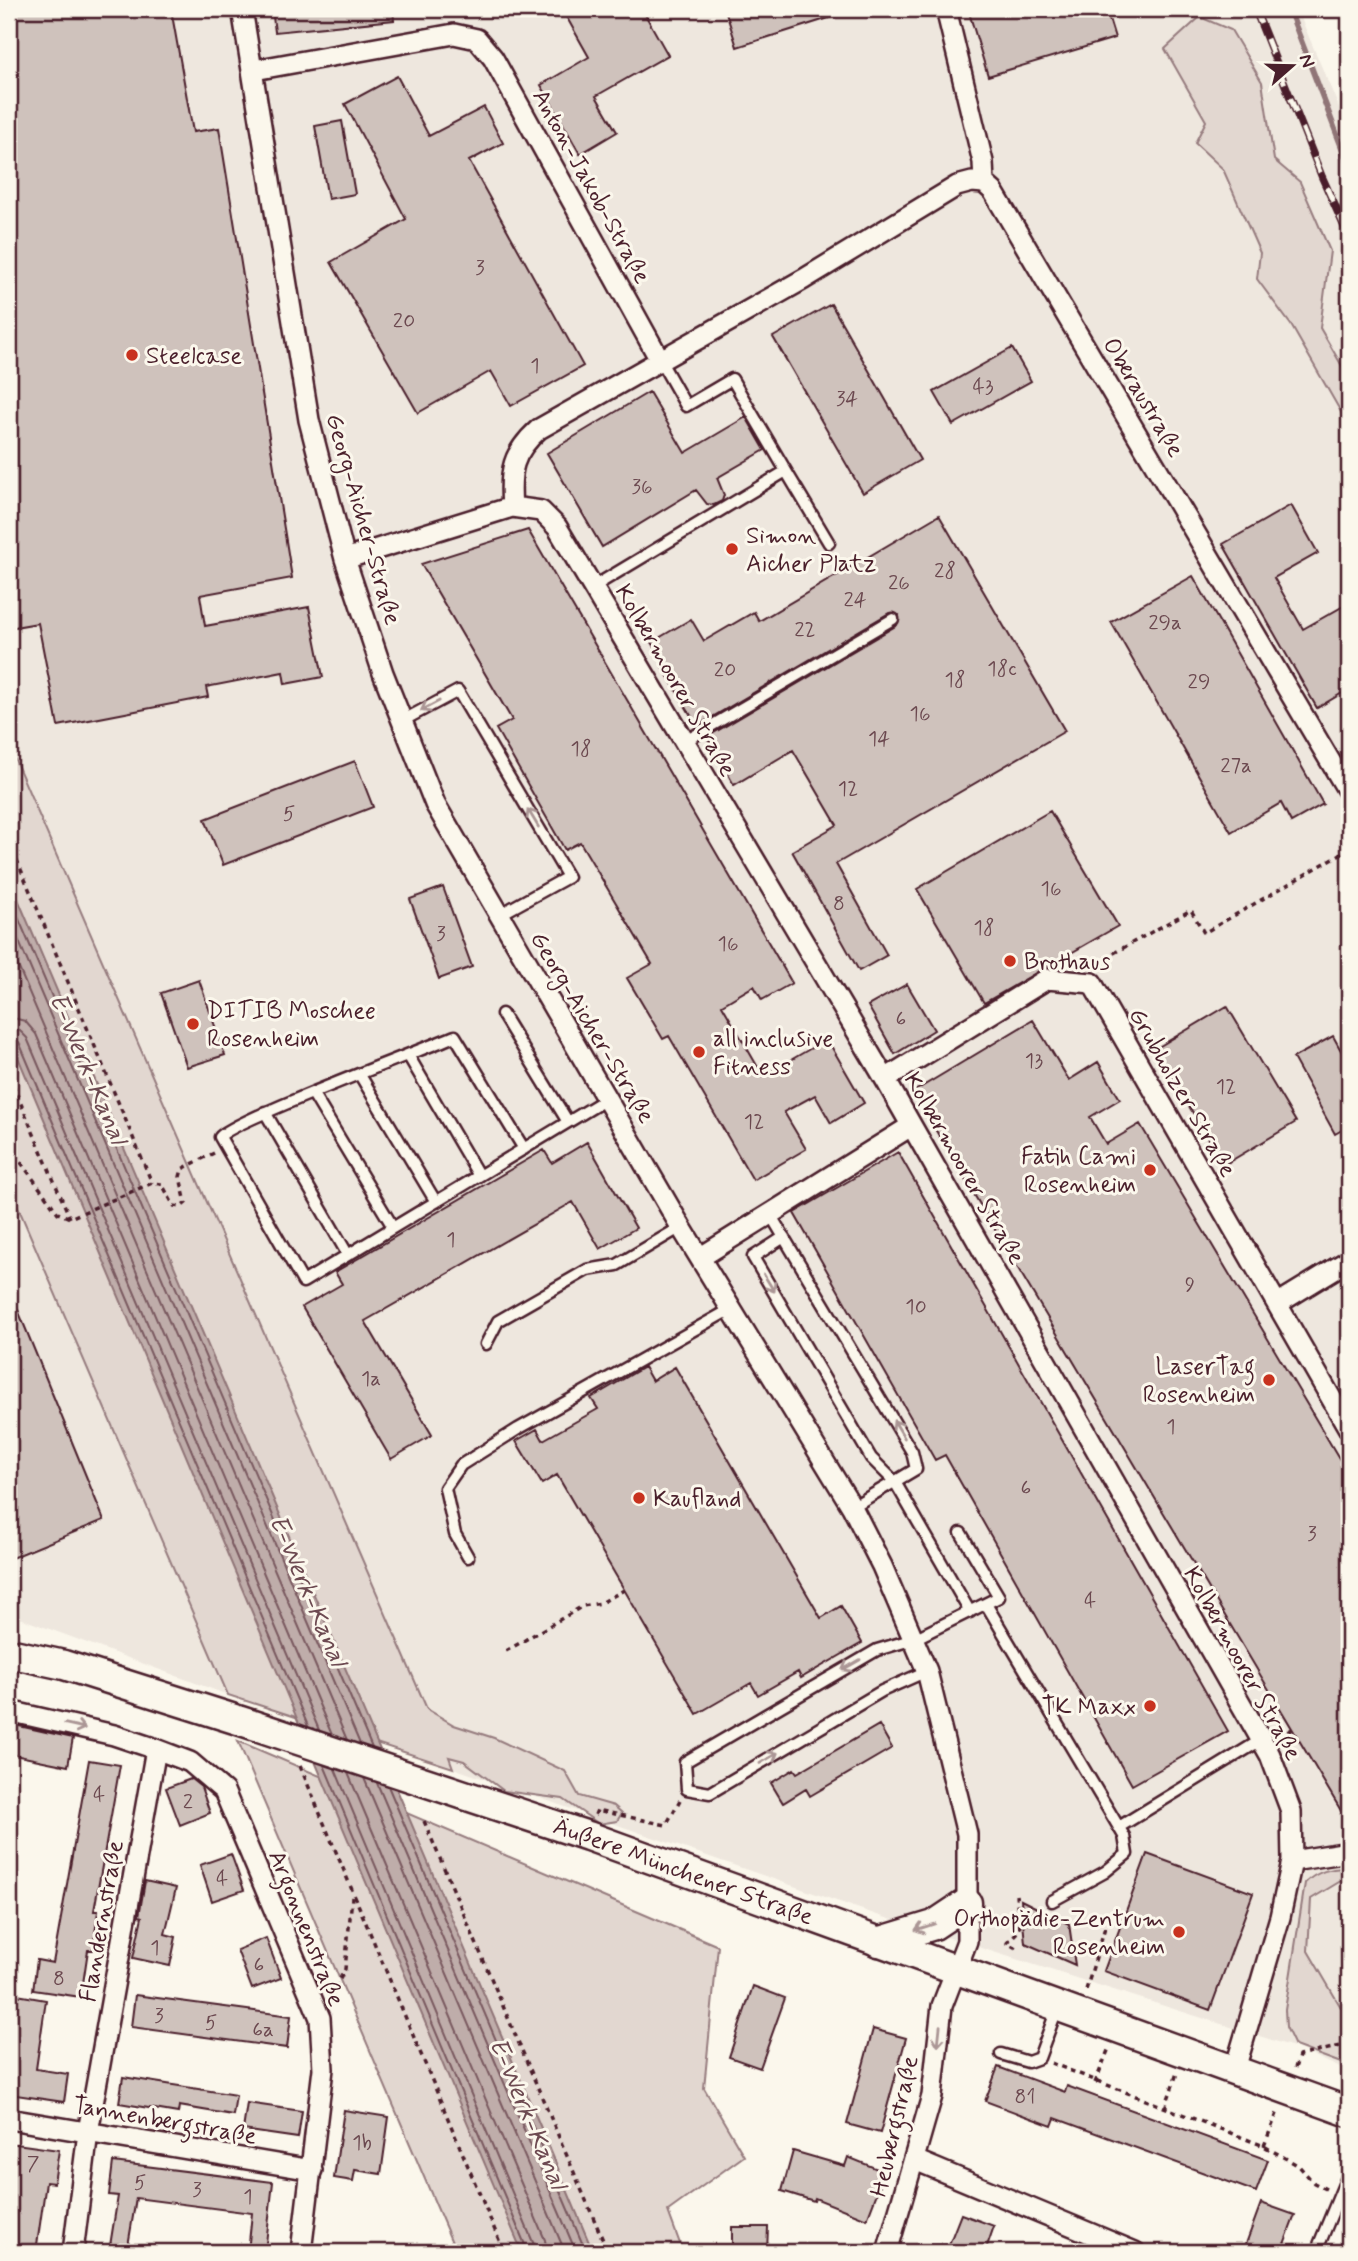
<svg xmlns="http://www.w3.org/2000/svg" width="1358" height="2261" viewBox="0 0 1358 2261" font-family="Mynerve,sans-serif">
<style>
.built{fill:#eee7de}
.green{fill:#e2d7d0;stroke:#967b7e;stroke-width:2}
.water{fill:#bfadaa;stroke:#907477;stroke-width:2}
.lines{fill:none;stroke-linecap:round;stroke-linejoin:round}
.shore{stroke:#79585e;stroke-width:2}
.stream{stroke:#907477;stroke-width:6}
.building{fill:#cfc2bc;stroke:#4a1f2b;stroke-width:2}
.lane-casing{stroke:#4a1f2b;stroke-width:15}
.street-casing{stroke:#4a1f2b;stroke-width:24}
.secondary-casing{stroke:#4a1f2b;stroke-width:33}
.path{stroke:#4a1f2b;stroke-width:3.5;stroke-dasharray:5 5;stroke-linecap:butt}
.lane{stroke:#fbf7ec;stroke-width:10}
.street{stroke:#fbf7ec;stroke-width:19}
.secondary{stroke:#fbf7ec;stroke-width:28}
.rail-casing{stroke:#4a1f2b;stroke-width:8}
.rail{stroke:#fbf7ec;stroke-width:5;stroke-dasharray:16;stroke-linecap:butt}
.oneway{stroke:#ab9695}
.poi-dot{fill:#c8321e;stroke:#fbf7ec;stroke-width:2.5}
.labels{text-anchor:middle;stroke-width:6;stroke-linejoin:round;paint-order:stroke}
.number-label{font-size:21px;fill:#6b484f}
.street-label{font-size:24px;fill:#4a1f2b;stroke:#fbf7ec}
.poi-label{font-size:24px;fill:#4a1f2b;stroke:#fbf7ec;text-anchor:start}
.water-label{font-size:26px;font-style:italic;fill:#6d4a51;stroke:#fbf7ec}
</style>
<rect width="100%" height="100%" fill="#fbf7ec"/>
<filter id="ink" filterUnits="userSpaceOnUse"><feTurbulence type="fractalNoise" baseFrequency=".0143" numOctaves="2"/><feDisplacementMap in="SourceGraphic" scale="14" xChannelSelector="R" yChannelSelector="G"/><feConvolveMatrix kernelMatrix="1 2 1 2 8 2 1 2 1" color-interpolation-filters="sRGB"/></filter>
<g filter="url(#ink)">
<path class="built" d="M9,9H1297L1349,131V2072L1297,2048L877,1915L453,1768L9,746Z
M9,1186L228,1695L9,1614Z"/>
<path class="green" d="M1200,17L1231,30L1262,82L1274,160L1300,182L1330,251L1320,328L1349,378V426L1291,325L1257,279L1260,253L1223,169L1195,143L1206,121L1165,49Z
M9,746L427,1709L454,1725L494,1738L565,1771L579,1796L614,1806L622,1813L617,1821L599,1824L563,1799L504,1791L464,1761L449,1757L453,1768L228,1695L9,1186Z
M238,1741L718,1946L704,2088L744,2156L668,2211L683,2252H456Z
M1349,1867V1876L1311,1899L1308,1951L1349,2021V2066L1295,2046L1286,2027L1285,2010L1305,1883C1318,1870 1331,1869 1349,1867Z"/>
<path class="water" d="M9,878L552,2154L593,2252H522L9,1036Z"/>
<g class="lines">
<path class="shore" d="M9,896L372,1748
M9,918L360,1744
M9,945L347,1740
M9,1017L25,1021L36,1034L332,1735
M9,1028L19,1030L27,1038L319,1730
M9,1036L19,1042L308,1726
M324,1765L528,2252
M335,1769L537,2252
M348,1773L545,2240L547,2252
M364,1778L565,2252
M377,1783L576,2252
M388,1786L586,2252"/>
<path class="stream" d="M1289,9L1349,166"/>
</g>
<path class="building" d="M9,9H171L193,132L219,128L292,578L200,595L205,626L309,607L323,677L285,684L283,672L206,687L208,697L58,726L38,623L9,628Z
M272,9H393L394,20L275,32Z
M562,9H642L668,55L596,96L617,132L580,154L541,85L589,57Z
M725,9H847L848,12L737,47Z
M968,9H1106L1115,38L988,76Z
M397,76L429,136L484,107L503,143L469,161L583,366L511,406L491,371L418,413L331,262L406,219L345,104Z
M342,121L355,194L328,199L315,126Z
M831,304L920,460L863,493L773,337Z
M1012,348L1031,381L953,425L934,392Z
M649,392L685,453L746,417L765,450L717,478L724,495L722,501L714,505L707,504L696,490L602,547L547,453Z
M1291,505L1318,553L1274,578L1303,629L1349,603V689L1317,708L1223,544Z
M939,515L1065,731L836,864L887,955L859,971L792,851L837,825L793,750L734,785L707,737L897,625L899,615L889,613L697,726L662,666L665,664L652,642L691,619L704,641L754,612L759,621Z
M528,530L792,983L762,1000L754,986L722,1005L763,1076L827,1039L864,1103L831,1123L815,1095L784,1112L806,1149L753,1180L669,1036L663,1039L627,978L652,964L580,842L565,850L496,729L512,720L421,564Z
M1193,576L1323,804L1291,822L1281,803L1231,832L1111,622Z
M355,761L373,807L223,865L205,819Z
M1050,811L1118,926L984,1003L917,889Z
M443,887L472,967L439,979L410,899Z
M199,980L225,1055L187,1067L161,993Z
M907,984L934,1030L895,1054L868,1006Z
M1227,1006L1296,1122L1224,1165L1155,1049Z
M1033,1020L1069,1080L1098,1062L1120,1099L1090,1117L1106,1144L1140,1124L1349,1475V1824L913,1092Z
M1333,1036L1349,1065V1126L1335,1134L1293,1058Z
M587,1142L636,1228L600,1249L573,1202L365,1321L432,1435L391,1459L302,1307L342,1284L335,1272L544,1150L552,1163Z
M898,1152L1228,1731L1132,1785L945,1455L935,1460L794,1213Z
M9,1288L104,1520L9,1559Z
M644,1367L652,1381L675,1367L821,1618L841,1606L862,1643L801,1678L798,1672L758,1695L751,1683L697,1714L557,1475L542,1484L516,1441L537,1429L543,1440L598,1409L591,1398Z
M10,1724L73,1738L68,1766L9,1754Z
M879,1725L892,1748L810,1796L806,1789L783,1803L771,1783L794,1769L797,1773Z
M89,1760L120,1765L94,1911H98L93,1950H88L81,1997L33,1990L37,1960L53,1963Z
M191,1779L201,1787L210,1813L180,1825L166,1788Z
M231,1854L244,1890L212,1901L200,1865Z
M1147,1854L1253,1893L1210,2010L1104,1971Z
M145,1881L176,1888L165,1934L176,1937L170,1966L133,1958L142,1917L139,1916Z
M1021,1900L1069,1924L1075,1965L1025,1943Z
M266,1938L281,1978L252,1989L237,1950Z
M753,1986L785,1998L760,2068L729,2057Z
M17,1995L46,2000L36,2069L68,2074L64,2102L9,2094V2056Z
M135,1995L291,2016L287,2048L131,2027Z
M873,2029L906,2038L880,2133L847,2124Z
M998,2067L1065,2092L1067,2086L1268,2160L1256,2192L1055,2118L1052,2126L985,2101Z
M123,2077L236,2095L233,2115L179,2106L178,2113L119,2103Z
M247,2103L302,2111L298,2138L243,2130Z
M344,2110L389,2117L381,2174L355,2170L353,2181L334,2178Z
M9,2143L59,2150L54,2183L46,2182L36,2252L9,2249Z
M793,2151L845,2166L848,2157L885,2172L867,2219L815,2198L814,2201L782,2191Z
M113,2162L273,2182L265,2252H248L252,2213L136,2198L127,2252H109L118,2196L109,2195Z
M1261,2203L1295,2215L1281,2252H1243Z
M961,2214L994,2226L985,2252H946Z
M732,2227H768L767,2252H732Z"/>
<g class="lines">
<defs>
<path id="lane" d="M660,360L686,406L732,379L786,471
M593,587L786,471L829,543
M402,721L458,691L568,877L499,915
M684,742L893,619
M502,1014L568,1122
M408,1055L479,1176
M360,1075L436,1202
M313,1094L393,1227
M265,1112L348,1255
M524,1149L455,1036C424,1049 229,1122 220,1137L303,1282L608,1098
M770,1214L912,1452L916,1469L852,1507
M784,1237L753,1257L871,1458L895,1482L970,1612
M486,1344L498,1321L587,1270L617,1265L681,1227
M468,1557L455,1534L445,1488L461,1465L518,1429L731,1309
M986,1604L1124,1836L1127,1854L1105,1872L1052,1901
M927,1671L882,1691L710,1793L687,1789L685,1762L877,1650L914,1639L999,1597L961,1533
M1119,1827L1261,1740
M1001,2054L1028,2062L1039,2058L1057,2009
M1316,2252L1349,2172"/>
<path id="street" d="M242,9L309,420L345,559L383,673L435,804L681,1227L852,1507L882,1566L927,1671L967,1834V1941L942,2006L932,2096L887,2252
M946,9L983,162L984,183L993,191L1349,793
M254,70L454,34L477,39L493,58L660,360
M512,507C509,471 512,453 539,429L804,279L957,186L972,182L984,183
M345,559L512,507L541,511L557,527L885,1079L1270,1755L1291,1811L1292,1861L1280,1917L1235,2069
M885,1079L1047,979L1092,983L1349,1429
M701,1257L911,1126
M1277,1304L1349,1260
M9,1711L114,1735L156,1749L190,1762L224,1791L320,2018L323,2069L301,2252
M1292,1861L1349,1852
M9,2119L312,2170
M915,2160L1135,2252
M73,2252L88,2132L156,1749"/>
<g id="secondary">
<path id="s1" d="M9,1653L64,1665L241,1721L588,1836L1349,2112"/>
<path d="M878,1942L934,1925L967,1903"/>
</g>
</defs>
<use href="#lane" class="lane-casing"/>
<use href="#street" class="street-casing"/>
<use href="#secondary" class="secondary-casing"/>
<path class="path" d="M9,841L152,1183
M1096,963L1191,910L1204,933L1349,849
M9,1076L70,1218
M9,1146L58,1213L70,1218L152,1183L162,1184L174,1206L181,1207L186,1203L180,1177L182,1169L214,1153
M506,1651L583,1606L601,1603L624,1590
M1279,1737L1292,1729
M300,1766L504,2252
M595,1815L597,1810L666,1825L680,1800
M424,1821L608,2252
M1016,1948L1007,1943L1020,1929L1016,1895
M1086,1990L1106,1924
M331,1997L345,1969L352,1897
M1051,2063L1264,2146L1299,2166L1314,2183L1328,2190
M1295,2068L1299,2056L1349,2044
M1095,2083L1109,2048
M1165,2108L1177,2073
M1264,2146L1278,2111"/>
<use href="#lane" class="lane"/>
<use href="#street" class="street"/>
<use href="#secondary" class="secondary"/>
<defs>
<path id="rail" d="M1255,9L1322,177L1349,237"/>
</defs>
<use href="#rail" class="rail-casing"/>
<use href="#rail" class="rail"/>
</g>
<defs><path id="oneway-shaft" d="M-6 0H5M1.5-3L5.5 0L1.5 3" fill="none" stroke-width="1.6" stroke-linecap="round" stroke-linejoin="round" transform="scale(1.75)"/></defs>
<g class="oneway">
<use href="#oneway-shaft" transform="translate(430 706) rotate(152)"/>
<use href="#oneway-shaft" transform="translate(533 818) rotate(-121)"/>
<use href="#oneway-shaft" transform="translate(769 1283) rotate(58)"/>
<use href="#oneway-shaft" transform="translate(899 1429) rotate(-121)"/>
<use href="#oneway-shaft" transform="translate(851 1665) rotate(150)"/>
<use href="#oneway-shaft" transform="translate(75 1726) rotate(13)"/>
<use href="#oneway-shaft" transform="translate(769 1758) rotate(-31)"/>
<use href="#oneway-shaft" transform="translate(925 1927) rotate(162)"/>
<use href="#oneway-shaft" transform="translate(939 2036) rotate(96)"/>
</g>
</g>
<g class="poi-dot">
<circle cx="132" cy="355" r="7"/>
<circle cx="732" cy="549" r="7"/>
<circle cx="1010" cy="961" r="7"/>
<circle cx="193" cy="1024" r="7"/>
<circle cx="699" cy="1052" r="7"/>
<circle cx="1150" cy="1170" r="7"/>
<circle cx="1269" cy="1380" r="7"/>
<circle cx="639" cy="1498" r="7"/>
<circle cx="1150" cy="1706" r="7"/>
<circle cx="1179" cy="1932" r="7"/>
</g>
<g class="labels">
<g class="number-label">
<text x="480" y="274">3</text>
<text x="404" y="327">20</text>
<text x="535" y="372">1</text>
<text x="983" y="393">43</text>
<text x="847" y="405">34</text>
<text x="642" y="493">36</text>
<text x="945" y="577">28</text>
<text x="899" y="589">26</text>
<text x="855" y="606">24</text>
<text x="1165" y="629">29a</text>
<text x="805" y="636">22</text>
<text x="1002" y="675">18c</text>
<text x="725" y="676">20</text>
<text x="955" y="686">18</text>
<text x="1199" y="688">29</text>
<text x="920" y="720">16</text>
<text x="879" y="745">14</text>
<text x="581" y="755">18</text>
<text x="1236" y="772">27a</text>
<text x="848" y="795">12</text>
<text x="289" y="820">5</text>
<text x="1051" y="895">16</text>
<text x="839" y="910">8</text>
<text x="984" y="934">18</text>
<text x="441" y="940">3</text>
<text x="728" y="950">16</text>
<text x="901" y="1025">6</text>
<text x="1034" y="1067">13</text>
<text x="1226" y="1093">12</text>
<text x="754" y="1128">12</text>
<text x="451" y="1246">1</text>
<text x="1190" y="1291">9</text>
<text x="916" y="1313">10</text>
<text x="371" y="1385">1a</text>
<text x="1171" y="1433">1</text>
<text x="1026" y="1494">6</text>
<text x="1312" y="1540">3</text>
<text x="1090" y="1607">4</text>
<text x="99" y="1801">4</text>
<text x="188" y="1808">2</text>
<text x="222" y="1885">4</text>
<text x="155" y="1954">1</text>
<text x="259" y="1971">6</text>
<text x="59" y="1985">8</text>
<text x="159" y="2022">3</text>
<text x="211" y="2029">5</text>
<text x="263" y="2036">6a</text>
<text x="1025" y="2103">81</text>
<text x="362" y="2149">1b</text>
<text x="33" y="2170">7</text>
<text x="140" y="2189">5</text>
<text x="197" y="2196">3</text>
<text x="248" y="2203">1</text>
</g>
<g class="street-label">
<text transform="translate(592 186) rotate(61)" y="8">Anton-Jakob-Straße</text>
<text transform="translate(1144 397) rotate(59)" y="8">Oberaustraße</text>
<text transform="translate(364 519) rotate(74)" y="8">Georg-Aicher-Straße</text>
<text transform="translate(676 680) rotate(60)" y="8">Kolbermoorer Straße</text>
<text transform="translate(593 1027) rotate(59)" y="8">Georg-Aicher-Straße</text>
<text transform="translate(1183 1092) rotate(60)" y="8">Grubholzer Straße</text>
<text transform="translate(965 1168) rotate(60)" y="8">Kolbermoorer Straße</text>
<text transform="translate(1243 1663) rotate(61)" y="8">Kolbermoorer Straße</text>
<text dy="8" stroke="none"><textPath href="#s1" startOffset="709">Äußere Münchener Straße</textPath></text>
<text transform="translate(101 1921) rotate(-80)" y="8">Flandernstraße</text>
<text transform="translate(307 1928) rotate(68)" y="8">Argonnenstraße</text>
<text transform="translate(165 2120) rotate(10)" y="8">Tannenbergstraße</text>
<text transform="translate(894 2126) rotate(-77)" y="8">Heubergstraße</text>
</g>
<g class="poi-label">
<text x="146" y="363">Steelcase</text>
<text x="746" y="543">Simon<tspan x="746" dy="28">Aicher Platz</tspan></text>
<text x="1024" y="969">Brothaus</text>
<text x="207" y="1018">DITIB Moschee<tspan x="207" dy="28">Rosenheim</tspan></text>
<text x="713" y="1046">all inclusive<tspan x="713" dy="28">Fitness</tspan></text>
<text x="1136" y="1164" text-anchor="end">Fatih Cami<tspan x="1136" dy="28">Rosenheim</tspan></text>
<text x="1255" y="1374" text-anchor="end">LaserTag<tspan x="1255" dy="28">Rosenheim</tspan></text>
<text x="653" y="1506">Kaufland</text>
<text x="1136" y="1714" text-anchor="end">TK Maxx</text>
<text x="1165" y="1926" text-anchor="end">Orthopädie-Zentrum<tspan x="1165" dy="28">Rosenheim</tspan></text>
</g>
<g class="water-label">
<text transform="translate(89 1068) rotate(67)" y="9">E-Werk-Kanal</text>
<text transform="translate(309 1590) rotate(67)" y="9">E-Werk-Kanal</text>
<text transform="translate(529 2113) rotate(67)" y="9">E-Werk-Kanal</text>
</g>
</g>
<rect width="1358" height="2261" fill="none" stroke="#fbf7ec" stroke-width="35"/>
<rect x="18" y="18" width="1323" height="2226" fill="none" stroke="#4a1f2b" stroke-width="2.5" filter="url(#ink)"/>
<g transform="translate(1292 66) rotate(70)" stroke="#fbf7ec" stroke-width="5" paint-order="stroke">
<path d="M0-5L12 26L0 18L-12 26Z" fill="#4a1f2b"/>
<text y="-10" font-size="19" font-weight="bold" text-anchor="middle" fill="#4a1f2b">N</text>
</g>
</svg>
